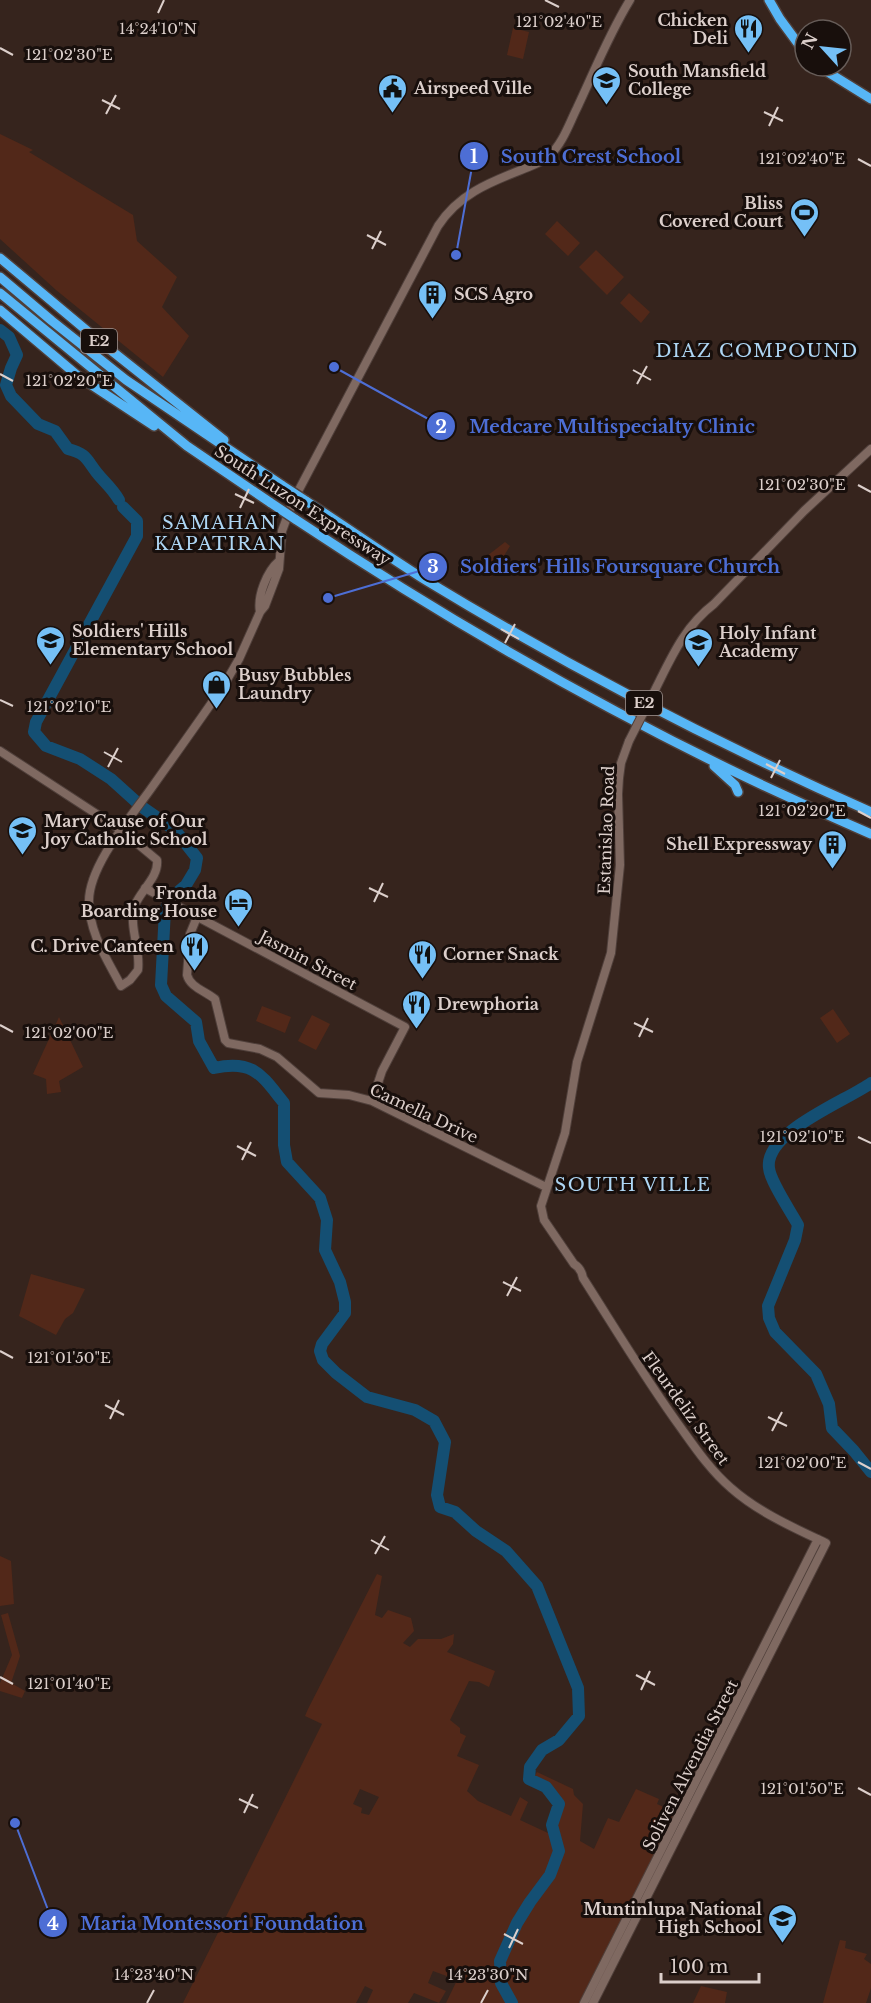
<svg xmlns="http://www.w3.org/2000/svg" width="871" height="2003" viewBox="0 0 871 2003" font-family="'Libre Baskerville',serif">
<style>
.green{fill:#522819;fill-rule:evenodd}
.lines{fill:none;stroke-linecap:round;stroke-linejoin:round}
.river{stroke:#144f73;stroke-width:12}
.secondary-casing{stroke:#4f3f3a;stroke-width:10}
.highway-casing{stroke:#4f3f3a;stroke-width:12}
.secondary{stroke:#7f6961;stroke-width:8}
.highway{stroke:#57b6f6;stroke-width:9}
.secondary-bridge-casing{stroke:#4f3f3a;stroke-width:10;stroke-linecap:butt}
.highway-bridge-casing{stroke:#4f3f3a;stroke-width:12;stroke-linecap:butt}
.secondary-bridge{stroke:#7f6961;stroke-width:8}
.highway-bridge{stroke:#57b6f6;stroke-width:9}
.ticks{fill:none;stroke:#dccfcb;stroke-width:2}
.labels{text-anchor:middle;stroke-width:6;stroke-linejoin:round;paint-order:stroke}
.shield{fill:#180f0c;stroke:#a19592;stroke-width:1.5}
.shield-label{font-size:15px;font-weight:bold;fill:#dccfcb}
.poi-label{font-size:16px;font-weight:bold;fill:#dccfcb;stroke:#180f0c;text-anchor:start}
.street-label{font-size:16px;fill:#dccfcb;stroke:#180f0c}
.neighbourhood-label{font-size:18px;letter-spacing:1.5px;fill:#aed6f4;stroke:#180f0c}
.ticks-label{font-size:15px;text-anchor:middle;fill:#dccfcb;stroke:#180f0c;stroke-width:6;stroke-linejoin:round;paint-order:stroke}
.leader{fill:none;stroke:#4d6ed5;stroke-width:2}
.callout-dot{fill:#4d6ed5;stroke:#180f0c;stroke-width:2}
.mark-label{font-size:18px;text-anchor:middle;font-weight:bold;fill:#fff}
.callout-label{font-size:18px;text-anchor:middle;font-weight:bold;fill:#4d6ed5;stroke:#180f0c;stroke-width:6;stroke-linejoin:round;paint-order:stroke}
</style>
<rect width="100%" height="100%" fill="#36241d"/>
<path class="green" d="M513,28L529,32L523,59L507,55Z
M0,134L33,150L29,152L133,215L137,241L177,277L162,307L189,336L163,377L56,290L0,239Z
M557,221L580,243L568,256L545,234Z
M596,250L624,277L607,295L579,267Z
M629,293L650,312L641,323L620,303Z
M505,542L510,546L491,577L474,566Z
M262,1006L291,1017L285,1033L256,1021Z
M833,1009L850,1034L837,1043L820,1018Z
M312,1015L330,1024L316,1050L298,1041Z
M59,1017L83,1067L59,1081L61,1092L47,1094L46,1079L33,1074Z
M31,1274L85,1289L73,1313L65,1319L56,1335L19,1316Z
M0,1556L11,1561L14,1604L0,1606Z
M377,1574L382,1576L375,1615L382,1618L388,1610L411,1618L414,1631L403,1643L410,1647L418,1639H441L454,1634L453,1644L447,1652L495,1671L489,1687L479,1682L469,1681L450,1720L460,1728V1733L466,1736L457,1756L479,1765L467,1791L478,1801L511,1816L520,1797L528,1802L520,1820L548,1833L559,1804L546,1787L532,1781L537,1772L573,1789L574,1795L583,1804L580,1841L594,1849L608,1818L619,1822L636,1789L659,1799L657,1804L677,1813L579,2003H446L461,1972L460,1968L452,1978L433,1971L428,1983L446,1991L439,2003L414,1993L408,2003H367L373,1990L365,1986L356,2003H183L322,1724L305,1716L308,1709ZM360,1789L379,1797L369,1815L361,1813L362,1808L353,1804Z
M8,1613L20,1656L11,1683L25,1691L22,1698L0,1691V1683L12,1655L1,1615Z
M840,1940L846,1941L845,1948L867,1954L864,1959L871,1964V1988L866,2003H823Z
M701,1986L727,1992L725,2003H693Z"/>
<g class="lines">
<path class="river" d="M0,330L9,337L17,355L11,368L6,385L11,396L38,424L55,431L68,449C87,454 86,459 97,473C105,483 112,488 119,500
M123,507L137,521V536L36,722L34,732L46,746L80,759L111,779L142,807L175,830L197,858L195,870L186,885L171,898L165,910L161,985L166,996L196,1022L199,1041L214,1068C254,1059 262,1076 284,1103V1145L287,1162L320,1198L327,1220L325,1250L340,1282L345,1302V1313L322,1344L320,1351L323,1360L336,1373L367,1397L415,1410L434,1421L445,1442L437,1495L440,1507L455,1512L476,1531L506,1551L537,1586L578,1688L579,1716L559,1740L542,1750L530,1767L529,1779L546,1787L559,1804L552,1825L559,1851L550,1875L530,1902L517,1923L500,1961L501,1983L512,2003
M871,1083C846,1101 764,1132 769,1168C770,1181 791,1212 798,1225L795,1240L768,1306L769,1318L775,1332L816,1374L829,1404L832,1428L854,1451L871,1472"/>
<defs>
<path id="secondary" d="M260,612C257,596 267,571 279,561
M656,688C672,656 685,626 714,604L804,511L871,449
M0,751L121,830L157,860C159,877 141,890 135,905C128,927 141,948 138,970L130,980L121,986C107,959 89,933 89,901C89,866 130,818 150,790C175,755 200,720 224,685L239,659L260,612L265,606L279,569L282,531L293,501L438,226C458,195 488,183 521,170C530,166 542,163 549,156C563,143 569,124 577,108C594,72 609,34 630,0
M145,888L176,905
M179,907L405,1027L382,1071L372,1101
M197,917L190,934L187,975C190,987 205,991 215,999L225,1040L228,1043L260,1049L277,1057L319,1093L349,1095L372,1101L546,1187
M584,2003L818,1539
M593,2003L826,1543C794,1528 758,1512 731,1488C711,1471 696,1449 681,1428C646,1380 615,1328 583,1278C582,1272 579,1267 574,1264L544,1220L541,1206L565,1133L577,1062L611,953L620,865L618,794L619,778L621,763L629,741"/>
<path id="highway" d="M769,0L780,19L805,53
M818,66L871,99
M0,258L98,340L224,440
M0,277L52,321L126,380L283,486
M0,293L187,446L271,503
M0,310L78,376L154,426
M306,501C346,527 386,555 427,581C570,668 718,744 871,812
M295,519C477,640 670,748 871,834
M714,766L735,785L738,792"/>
</defs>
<use href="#secondary" class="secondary-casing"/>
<use href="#highway" class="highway-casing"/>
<use href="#secondary" class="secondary"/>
<use href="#highway" class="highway"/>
<defs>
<path id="secondary-bridge" d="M629,741L656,688"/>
<path id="highway-bridge" d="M283,486L306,501
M271,503L295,519"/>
</defs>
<use href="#secondary-bridge" class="secondary-bridge-casing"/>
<use href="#highway-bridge" class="highway-bridge-casing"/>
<use href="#secondary-bridge" class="secondary-bridge"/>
<use href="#highway-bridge" class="highway-bridge"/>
</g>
<path class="ticks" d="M545,0L559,7M158,13L164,0M0,48L13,55M102,100L120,109M764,112L783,121M106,114L116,95M769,126L778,107M858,159L871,166M367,235L386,245M372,249L381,231M633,370L651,380M0,374L13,381M637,384L647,366M858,485L871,492M235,494L254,503M240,508L249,489M501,629L519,639M505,643L515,624M0,700L13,706M104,752L122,762M766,764L785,774M108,767L118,748M771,778L780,760M858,811L871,818M369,888L388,897M374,902L383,883M634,1023L653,1032M0,1025L13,1032M639,1037L648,1018M858,1137L871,1143M237,1146L256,1156M242,1160L251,1142M503,1282L521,1291M507,1296L517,1277M0,1351L13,1358M105,1405L124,1415M768,1417L787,1426M110,1419L119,1400M772,1431L782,1412M858,1462L871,1469M371,1540L389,1550M375,1554L385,1536M636,1675L655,1685M0,1677L13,1684M641,1690L650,1671M858,1788L871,1795M239,1799L258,1808M244,1813L253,1794M504,1934L523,1944M509,1948L518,1929M147,2003L154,1990M481,2003L488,1990"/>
<defs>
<symbol id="restaurant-pin" viewBox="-11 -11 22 30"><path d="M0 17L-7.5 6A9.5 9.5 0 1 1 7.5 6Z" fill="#75c0f6" stroke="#180f0c"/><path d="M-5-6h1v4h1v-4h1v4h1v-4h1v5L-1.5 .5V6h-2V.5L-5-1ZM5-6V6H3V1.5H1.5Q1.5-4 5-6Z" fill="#111"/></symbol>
<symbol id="university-pin" viewBox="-11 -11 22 30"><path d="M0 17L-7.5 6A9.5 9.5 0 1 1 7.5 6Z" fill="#75c0f6" stroke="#180f0c"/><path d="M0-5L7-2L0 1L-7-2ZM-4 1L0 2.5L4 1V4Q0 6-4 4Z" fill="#111"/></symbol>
<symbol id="civic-pin" viewBox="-11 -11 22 30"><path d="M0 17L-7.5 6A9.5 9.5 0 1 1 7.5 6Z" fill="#75c0f6" stroke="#180f0c"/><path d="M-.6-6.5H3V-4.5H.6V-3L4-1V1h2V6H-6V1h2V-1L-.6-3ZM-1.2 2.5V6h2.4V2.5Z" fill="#111"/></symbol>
<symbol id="stadium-pin" viewBox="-11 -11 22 30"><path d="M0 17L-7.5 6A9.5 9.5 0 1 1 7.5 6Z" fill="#75c0f6" stroke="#180f0c"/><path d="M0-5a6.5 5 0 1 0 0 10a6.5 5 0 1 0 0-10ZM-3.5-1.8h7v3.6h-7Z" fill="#111"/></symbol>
<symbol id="building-pin" viewBox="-11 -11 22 30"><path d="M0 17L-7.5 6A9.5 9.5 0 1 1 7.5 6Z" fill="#75c0f6" stroke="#180f0c"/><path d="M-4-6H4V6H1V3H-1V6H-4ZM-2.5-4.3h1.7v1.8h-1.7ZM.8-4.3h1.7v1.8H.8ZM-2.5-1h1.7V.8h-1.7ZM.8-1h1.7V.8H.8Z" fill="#111"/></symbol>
<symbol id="school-pin" viewBox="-11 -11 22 30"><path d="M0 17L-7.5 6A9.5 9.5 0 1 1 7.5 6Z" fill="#75c0f6" stroke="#180f0c"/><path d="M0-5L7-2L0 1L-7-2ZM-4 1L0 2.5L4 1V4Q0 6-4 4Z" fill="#111"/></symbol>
<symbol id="shop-pin" viewBox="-11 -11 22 30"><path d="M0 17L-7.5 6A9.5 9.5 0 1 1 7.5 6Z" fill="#75c0f6" stroke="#180f0c"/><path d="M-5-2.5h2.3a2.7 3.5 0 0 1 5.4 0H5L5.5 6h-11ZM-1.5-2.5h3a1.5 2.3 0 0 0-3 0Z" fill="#111"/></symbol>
<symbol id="hotel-pin" viewBox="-11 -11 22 30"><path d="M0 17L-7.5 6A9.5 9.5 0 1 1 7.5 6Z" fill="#75c0f6" stroke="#180f0c"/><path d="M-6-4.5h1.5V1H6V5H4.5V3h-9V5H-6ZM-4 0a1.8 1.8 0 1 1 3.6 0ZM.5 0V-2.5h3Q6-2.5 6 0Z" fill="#111"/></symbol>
</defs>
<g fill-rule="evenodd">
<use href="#restaurant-pin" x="732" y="12" width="33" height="45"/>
<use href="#university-pin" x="590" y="64" width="33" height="45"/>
<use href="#civic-pin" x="376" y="72" width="33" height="45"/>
<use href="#stadium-pin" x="788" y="196" width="33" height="45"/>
<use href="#building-pin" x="416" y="278" width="33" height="45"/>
<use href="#school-pin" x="34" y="624" width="33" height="45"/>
<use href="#school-pin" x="682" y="626" width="33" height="45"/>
<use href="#shop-pin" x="200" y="668" width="33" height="45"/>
<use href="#school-pin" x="6" y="814" width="33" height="45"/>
<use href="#building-pin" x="816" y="828" width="33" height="45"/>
<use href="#hotel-pin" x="222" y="886" width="33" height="45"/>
<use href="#restaurant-pin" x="178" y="930" width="33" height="45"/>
<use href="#restaurant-pin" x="406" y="938" width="33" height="45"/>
<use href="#restaurant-pin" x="400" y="988" width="33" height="45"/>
<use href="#school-pin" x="766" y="1902" width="33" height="45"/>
</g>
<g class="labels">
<g class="shield">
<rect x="81" y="329" width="36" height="24" rx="4.5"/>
<rect x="626" y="691" width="36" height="24" rx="4.5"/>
</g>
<g class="shield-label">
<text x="99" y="346">E2</text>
<text x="644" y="708">E2</text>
</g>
<g class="poi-label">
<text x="728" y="26" text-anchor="end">Chicken<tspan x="728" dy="18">Deli</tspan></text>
<text x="628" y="77">South Mansfield<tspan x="628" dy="18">College</tspan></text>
<text x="414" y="94">Airspeed Ville</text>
<text x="783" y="209" text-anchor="end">Bliss<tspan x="783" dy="18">Covered Court</tspan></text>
<text x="454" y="300">SCS Agro</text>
<text x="72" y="637">Soldiers' Hills<tspan x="72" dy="18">Elementary School</tspan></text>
<text x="719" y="639">Holy Infant<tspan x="719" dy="18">Academy</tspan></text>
<text x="238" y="681">Busy Bubbles<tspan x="238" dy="18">Laundry</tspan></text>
<text x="44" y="827">Mary Cause of Our<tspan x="44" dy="18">Joy Catholic School</tspan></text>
<text x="812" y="850" text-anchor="end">Shell Expressway</text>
<text x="217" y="899" text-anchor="end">Fronda<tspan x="217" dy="18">Boarding House</tspan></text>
<text x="174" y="952" text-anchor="end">C. Drive Canteen</text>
<text x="443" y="960">Corner Snack</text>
<text x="437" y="1010">Drewphoria</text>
<text x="762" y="1915" text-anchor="end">Muntinlupa National<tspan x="762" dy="18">High School</tspan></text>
</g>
<g class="street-label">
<text transform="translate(303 505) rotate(33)" y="6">South Luzon Expressway</text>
<text transform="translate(606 830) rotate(-88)" y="6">Estanislao Road</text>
<text transform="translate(308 960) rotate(28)" y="6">Jasmin Street</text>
<text transform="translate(424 1113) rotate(25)" y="6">Camella Drive</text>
<text transform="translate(686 1408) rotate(54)" y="6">Fleurdeliz Street</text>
<text transform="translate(690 1765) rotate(-63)" y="6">Soliven Alvendia Street</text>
</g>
<g class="neighbourhood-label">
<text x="757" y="357">DIAZ COMPOUND</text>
<text x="220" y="529">SAMAHAN<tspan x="220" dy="21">KAPATIRAN</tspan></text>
<text x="633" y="1191">SOUTH VILLE</text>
</g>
</g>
<g class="ticks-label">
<text x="559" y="27">121°02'40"E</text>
<text x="158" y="34">14°24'10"N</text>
<text x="69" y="60">121°02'30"E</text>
<text x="802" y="164">121°02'40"E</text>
<text x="69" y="386">121°02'20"E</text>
<text x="802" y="490">121°02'30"E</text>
<text x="69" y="712">121°02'10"E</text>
<text x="802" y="816">121°02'20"E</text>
<text x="69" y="1038">121°02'00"E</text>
<text x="802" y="1142">121°02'10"E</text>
<text x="69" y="1363">121°01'50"E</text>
<text x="802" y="1468">121°02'00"E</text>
<text x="69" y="1689">121°01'40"E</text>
<text x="802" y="1794">121°01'50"E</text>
<text x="154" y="1980">14°23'40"N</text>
<text x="488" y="1980">14°23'30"N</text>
</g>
<path class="leader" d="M456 255L474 156M334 367L441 426M328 598L433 567M15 1823L53 1923"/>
<g class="callout-dot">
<circle cx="456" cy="255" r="6"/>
<circle cx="334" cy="367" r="6"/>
<circle cx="328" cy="598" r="6"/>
<circle cx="15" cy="1823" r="6"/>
<circle cx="474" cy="156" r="15"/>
<circle cx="441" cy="426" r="15"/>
<circle cx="433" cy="567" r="15"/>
<circle cx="53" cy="1923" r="15"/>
</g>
<g class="mark-label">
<text x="474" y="163">1</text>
<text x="441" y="433">2</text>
<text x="433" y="573">3</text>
<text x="53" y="1930">4</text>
</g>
<g class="callout-label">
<text x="591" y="163">South Crest School</text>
<text x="612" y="433">Medcare Multispecialty Clinic</text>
<text x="620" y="573">Soldiers' Hills Foursquare Church</text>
<text x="222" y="1930">Maria Montessori Foundation</text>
</g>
<g transform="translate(823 48) rotate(297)"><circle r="28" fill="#180f0c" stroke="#665c58" stroke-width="1.5"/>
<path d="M0-4.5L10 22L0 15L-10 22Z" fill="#75c0f6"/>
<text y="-9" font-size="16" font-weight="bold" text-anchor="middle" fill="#dccfcb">N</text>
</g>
<path d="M661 1973v9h98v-9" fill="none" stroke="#dccfcb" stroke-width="3"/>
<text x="670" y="1973" font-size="18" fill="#dccfcb" stroke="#180f0c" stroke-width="4.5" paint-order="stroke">100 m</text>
</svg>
